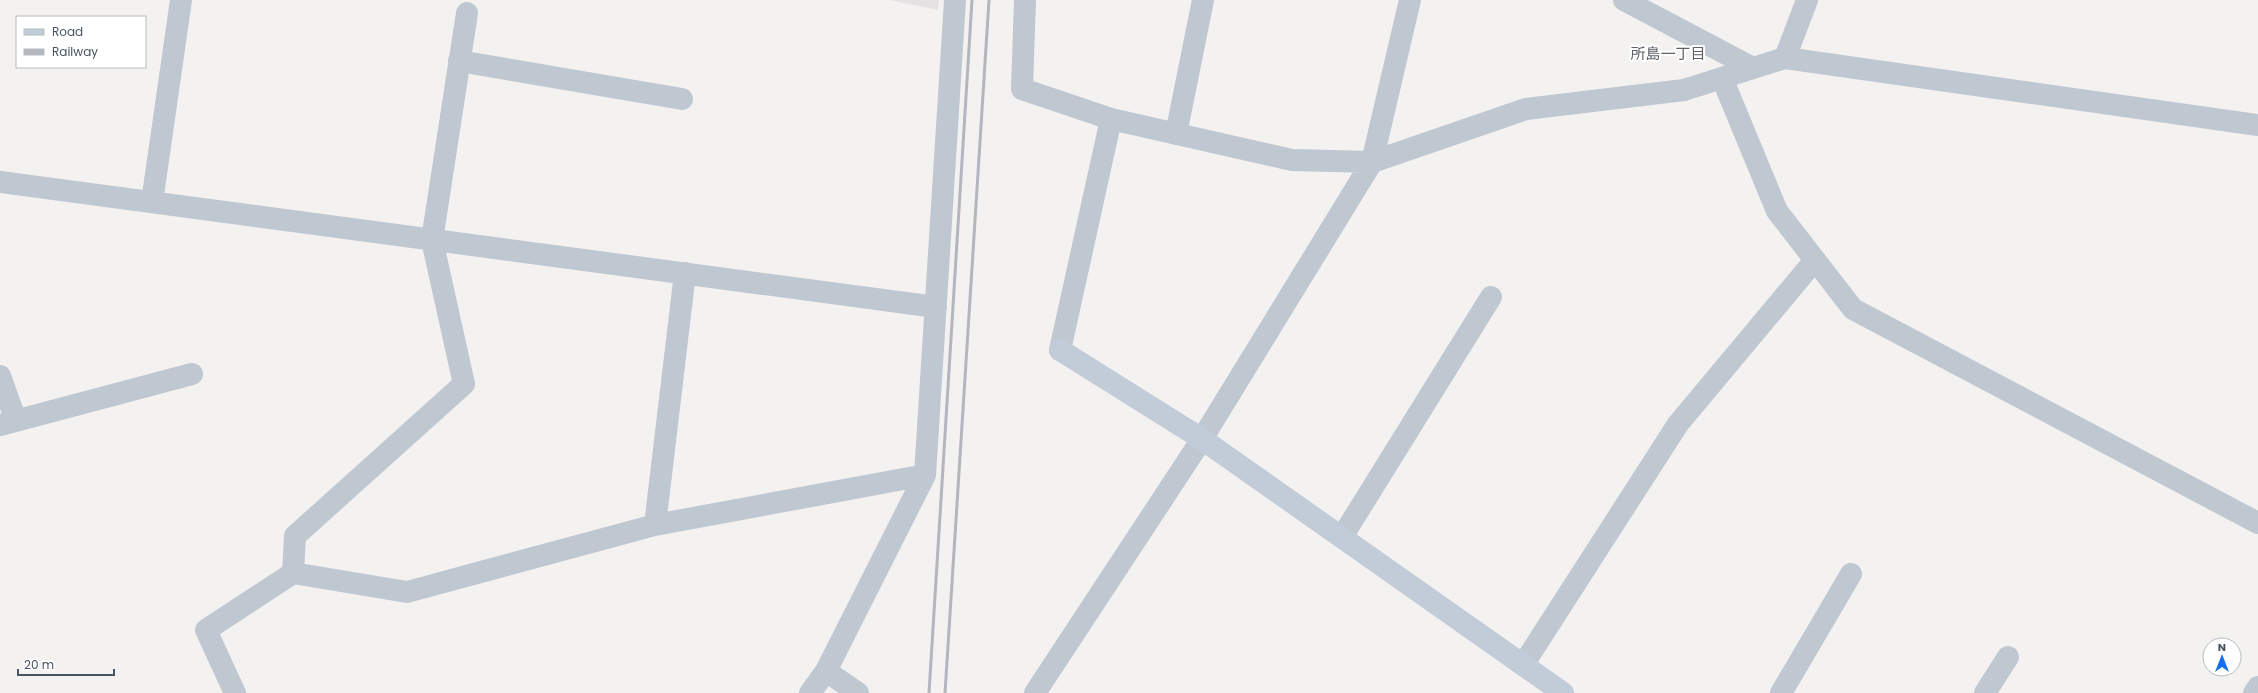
<svg xmlns="http://www.w3.org/2000/svg" width="2258" height="693" viewBox="0 0 2258 693" font-family="Poppins,'Noto Sans JP',sans-serif">
<style>
.education{fill:#e5e2e3}
.lines{fill:none;stroke-linecap:round;stroke-linejoin:round}
.street{stroke:#bfc8d1;stroke-width:22}
.secondary{stroke:#c2ccd8;stroke-width:22}
.rail{stroke:#b3b6bc;stroke-width:3}
.labels{text-anchor:middle;stroke-width:4;stroke-linejoin:round;paint-order:stroke}
.neighbourhood-label{font-size:15px;fill:#5e6267;stroke:#fff}
</style>
<rect width="100%" height="100%" fill="#f4f1f1"/>
<path class="education" d="M890,0H939L938,10L909,4Z"/>
<g class="lines">
<path class="street" d="M1025,0L1022,89L1111,119
M1624,0L1753,68
M1785,58L1807,0
M459,61L682,99
M1722,78L1777,211L1853,309L2258,523
M1176,134L1203,0
M0,182L936,307
M152,202L181,0
M1060,350L1111,119L1292,160L1372,162L1526,109L1684,90L1785,58L2258,125
M0,376L16,421
M0,425L192,374
M655,525L685,273
M1342,537L1491,297
M293,573L295,536L464,384L432,240L467,13
M1523,665L1678,424L1815,260
M826,671L858,693
M235,693L206,630L293,573L407,592L655,525L925,475
M810,693L826,671L925,475L955,0
M1035,693L1202,439L1372,162L1410,0
M1781,693L1851,574
M1985,693L2008,657
M2254,693L2258,687"/>
<path class="secondary" d="M1060,350L1202,439L1563,693"/>
<path class="rail" d="M929,693L972,0
M945,693L989,0"/>
</g>
<g class="labels">
<g class="neighbourhood-label">
<text x="1668" y="59">所島一丁目</text>
</g>
</g>
<rect x="16" y="16" width="130" height="52" fill="#ffffff" stroke="#b6bbbf"/>
<rect x="24" y="29" width="20" height="6" fill="#c2ccd8" stroke="#b6bbbf"/>
<text x="52" y="36" font-size="12" fill="#485460">Road</text>
<rect x="24" y="49" width="20" height="6" fill="#b3b6bc" stroke="#b6bbbf"/>
<text x="52" y="56" font-size="12" fill="#485460">Railway</text>
<g transform="translate(2222 657)"><circle r="19" fill="#ffffff" stroke="#b6bbbf"/>
<path d="M0-3L7 15L0 10L-7 15Z" fill="#136fec"/>
<text y="-6" font-size="11" font-weight="bold" text-anchor="middle" fill="#485460">N</text>
</g>
<path d="M18 669v6h96v-6" fill="none" stroke="#485460" stroke-width="2"/>
<text x="24" y="669" font-size="12" fill="#485460" stroke="#ffffff" stroke-width="3" paint-order="stroke">20 m</text>
</svg>
